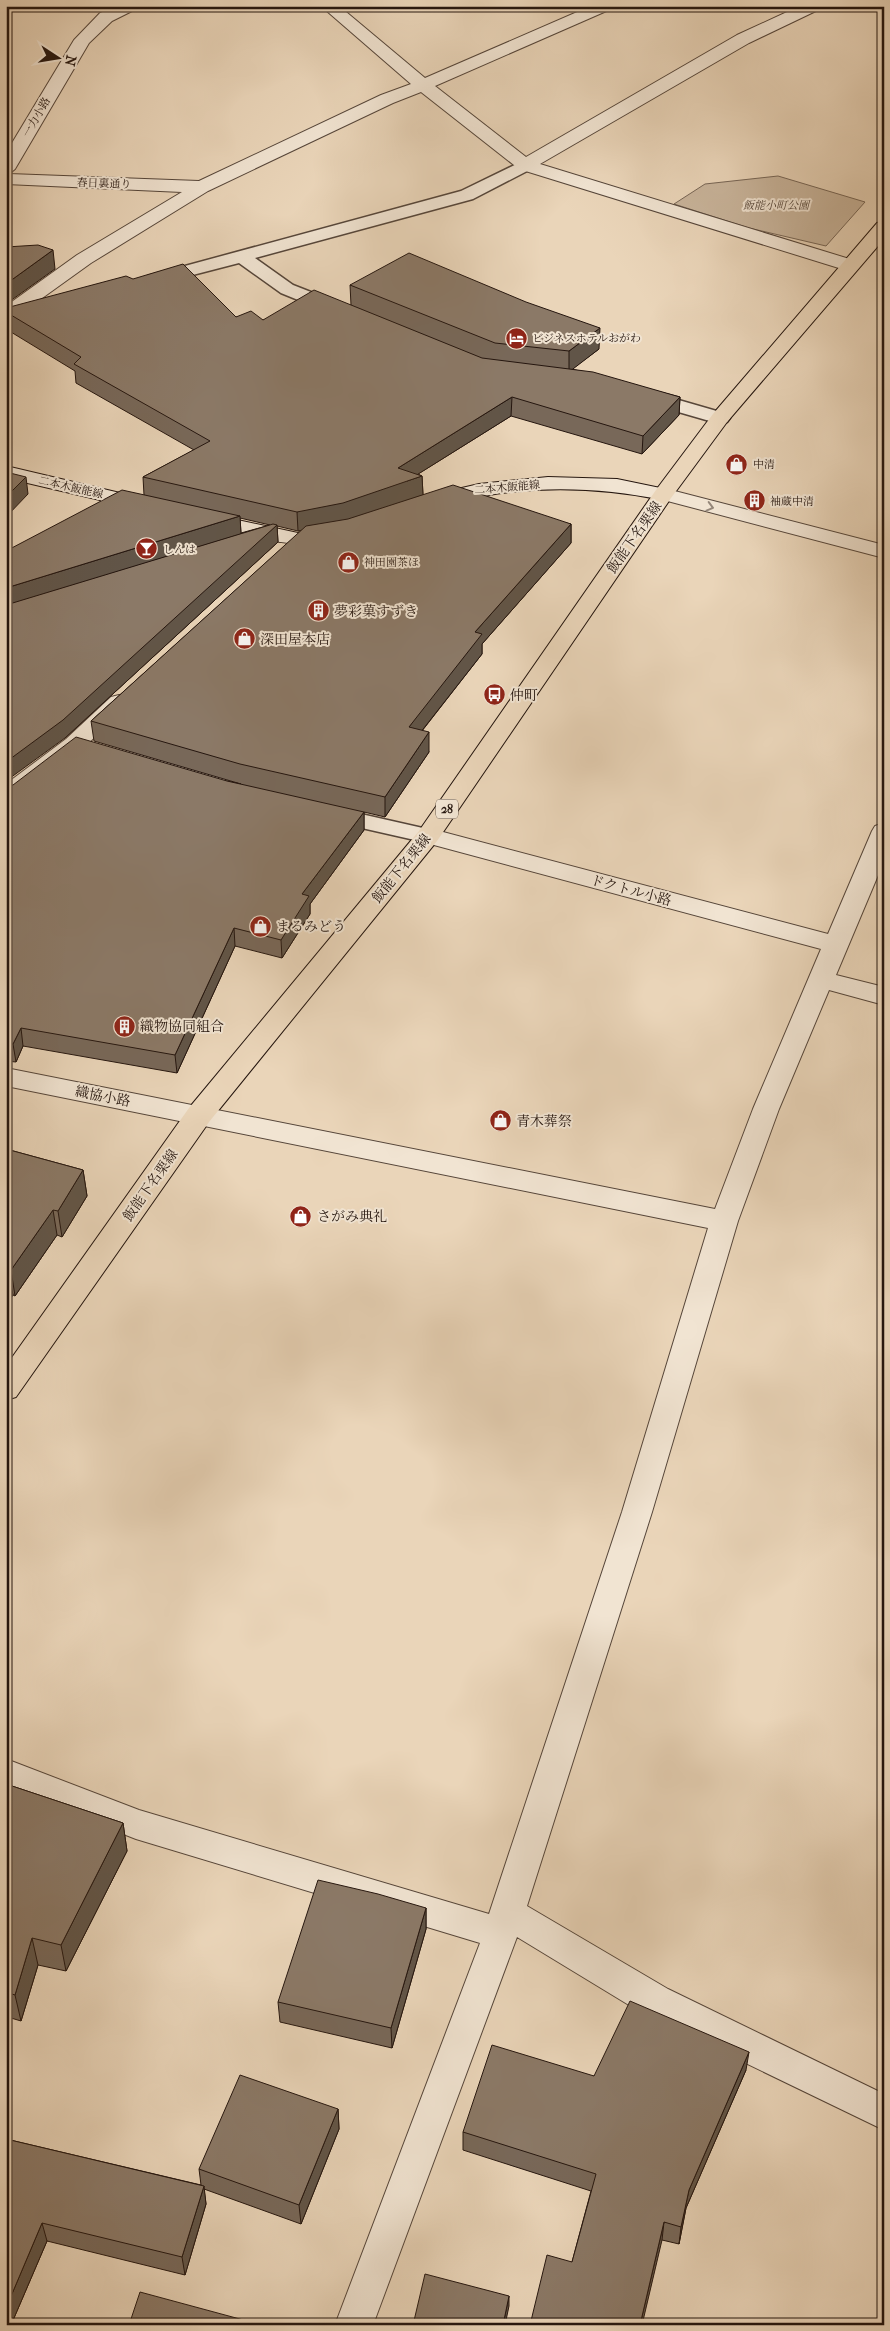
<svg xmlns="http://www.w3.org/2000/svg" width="890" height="2331" viewBox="0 0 890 2331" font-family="'IM FELL French Canon','Noto Serif JP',serif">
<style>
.green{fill:#c9b59c;stroke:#776656}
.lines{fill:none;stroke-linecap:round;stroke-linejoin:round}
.service-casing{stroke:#56463a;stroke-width:3}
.minor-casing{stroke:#56463a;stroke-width:2}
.secondary-casing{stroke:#25160f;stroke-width:2}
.primary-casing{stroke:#25160f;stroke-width:2}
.service{fill:#f1e4d2;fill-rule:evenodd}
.minor{fill:#f1e4d2;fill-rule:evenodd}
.secondary{fill:#f1e4d2;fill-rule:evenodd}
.primary{fill:#ead5b9;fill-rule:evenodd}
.wall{fill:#786859;stroke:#25160f;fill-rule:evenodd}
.shaded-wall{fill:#615548;stroke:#25160f}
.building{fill:#8b7967;stroke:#25160f}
.oneway{stroke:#95877a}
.labels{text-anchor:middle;stroke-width:4;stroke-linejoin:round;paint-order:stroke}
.far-street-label{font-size:11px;fill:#25160f;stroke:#f1e4d2}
.far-park-label{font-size:11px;font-style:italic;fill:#564639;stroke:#f1e4d2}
.far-poi-label{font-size:11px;fill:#25160f;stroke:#f1e4d2;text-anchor:start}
.shield{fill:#f1e4d2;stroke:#62544a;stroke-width:1}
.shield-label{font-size:12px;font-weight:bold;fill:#25160f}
.street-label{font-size:14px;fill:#25160f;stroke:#f1e4d2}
.poi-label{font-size:14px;fill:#25160f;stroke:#f1e4d2;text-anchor:start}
</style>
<rect width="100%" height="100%" fill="#ead5b9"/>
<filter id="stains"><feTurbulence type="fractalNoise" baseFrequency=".004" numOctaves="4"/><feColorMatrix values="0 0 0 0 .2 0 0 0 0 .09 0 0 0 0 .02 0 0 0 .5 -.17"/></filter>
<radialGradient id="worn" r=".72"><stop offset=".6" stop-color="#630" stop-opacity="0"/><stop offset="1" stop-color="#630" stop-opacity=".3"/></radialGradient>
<path class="green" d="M778,176L865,202L826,246L749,228L674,204L705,184Z"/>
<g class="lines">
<defs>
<path id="service" d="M525,160L531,161L534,165L531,169L473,199L255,258L293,285L344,305L346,309L344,313H330L281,293L239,263L154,285L148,284L145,280L148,276L461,191Z
M644,390L727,414L730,418L727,422L720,424L637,400L634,396L637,392Z
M330,807L436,831L440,836L436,841L428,843L322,819L318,814L322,809Z"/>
<path id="minor" d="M116,6H138L136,9L112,21L89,43L15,169L9,174L199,181L381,95L411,84L321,6H339L425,78L591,6H613L611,9L435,86L526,157L737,35L800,6H822L820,9L749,43L540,164L856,261L858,265L856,269L849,271L842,269L519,169L421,92L393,103L208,191L91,263L13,319L6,321V306L77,255L182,192L6,184V153L74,40L100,13Z
M663,488L884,545V558L656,498L652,494L656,490Z
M119,695L127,697L131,702L127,707L82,749L14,801L6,803V784L66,739L111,697Z
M884,823V861L836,975L884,987V1005L829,990L779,1109L738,1221L652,1512L527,1906L668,1989L884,2094V2130L642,2013L517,1937L373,2325H335L480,1943L136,1839L6,1788V1759L139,1810L489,1914L622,1512L708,1228L6,1086V1068L715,1209L753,1109L821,949L419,841L416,836L419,831L428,828L828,934L872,831L875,826Z"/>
<path id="secondary" d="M6,466L154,501L158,505L154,509L147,511L6,478Z
M548,477L617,479L670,490L674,494L670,498L663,500C609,489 557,486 502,493C483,495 442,508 427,504L423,500L427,496L479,484Z
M205,513L298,533L330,530L338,531L341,536L338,541C294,551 241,534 197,524L194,519L197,514Z"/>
<path id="primary" d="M884,221V239L727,422L671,498L437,841L209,1122L16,1397L6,1400V1366L189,1108L419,831L656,490L713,414L877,223Z"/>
</defs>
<use href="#service" class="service-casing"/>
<use href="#minor" class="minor-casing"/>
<use href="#secondary" class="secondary-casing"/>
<use href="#primary" class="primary-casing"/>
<use href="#service" class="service"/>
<use href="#minor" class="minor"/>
<use href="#secondary" class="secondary"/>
<use href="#primary" class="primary"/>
</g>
<path class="wall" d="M350,285L599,349L572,369L680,397L679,415L642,454L511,416L418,474L422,476L423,495L571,524V543L482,644V654L422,731L429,752L385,817L364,812V830L310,904V914L282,958L235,946L177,1073L23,1046L16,1062L6,1061V786L227,781L241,784L94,741L91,721L301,531H298L277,526L278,542L65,738L144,495L143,477L194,450L76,383L75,371L6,329V308L236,317L263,320L351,305ZM240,518L270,525L241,533Z
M6,1149L83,1170L87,1196L62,1237L57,1235L15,1296L13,1295L6,1304Z
M6,1784L123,1823L127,1851L66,1971L38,1965L21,2021L11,2018L6,2028Z
M426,1908V1929L392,2048L280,2022L278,2002Z
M746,2070L686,2208L679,2244L662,2240L572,2262L591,2191L463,2150V2132L594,2076Z
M338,2109L339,2129L301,2224L204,2189L206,2204L185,2275L47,2241L11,2325H6V2139L201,2185L199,2169Z"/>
<path class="shaded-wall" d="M53,250L55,269L6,304V284Z
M600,328L599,349L569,372V351Z
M512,397L511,416L407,481L422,476L423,495L344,522L298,531L297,512L398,468Z
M680,397L679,415L642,454L643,436Z
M26,477L28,494L6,517V497Z
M240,516L241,534L6,606V588Z
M571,524V543L482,644V654L409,747V727L475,632Z
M277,525L278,542L65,738L6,781V762Z
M429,732V752L385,817V797Z
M364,812V830L310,904V914L282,958L281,940L302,894Z
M234,928L235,946L177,1073L175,1055Z
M21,1028L23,1046L16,1062L13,1044Z
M83,1170L87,1196L62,1237L58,1211Z
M53,1210L57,1235L15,1296L11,1270Z
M8,1269L13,1295L6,1304V1272Z
M123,1823L127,1851L66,1971L61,1945Z
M426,1908V1929L392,2048L391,2028Z
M32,1938L38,1965L21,2021L15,1995Z
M6,1996L11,2018L6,2028Z
M749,2052L746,2070L686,2208L679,2244L681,2227L689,2190Z
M338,2109L339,2129L301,2224L299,2205Z
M204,2186L206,2204L185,2275L182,2257Z
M664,2222L662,2240L642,2325H640Z
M42,2223L47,2241L11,2325H6V2308Z
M509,2296V2306L505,2325H503Z"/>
<path class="building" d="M38,245L53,250L6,284V247Z
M409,253L526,302L600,328L569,351L495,343L350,285Z
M183,264L236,317L251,311L263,320L314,290L482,358L593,372L680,397L643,436L512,397L398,468L422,476L343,503L297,512L143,477L210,441L74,364L81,357L6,312V308L126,276L133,279Z
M6,472L26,477L6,497Z
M453,485L571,524L475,632L482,634L409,727L429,732L385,797L240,764L91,721L306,526L348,519Z
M122,490L240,516L6,588V551Z
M273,524L277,525L63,720L6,762V605Z
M76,737L227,781L364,812L302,894L309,896L281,940L234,928L175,1055L21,1028L13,1044L6,1043V786L13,785Z
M6,1149L83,1170L58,1211L53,1210L11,1270L8,1269L6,1272Z
M6,1784L123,1823L61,1945L32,1938L15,1995L6,1992Z
M318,1880L378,1894L426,1908L391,2028L278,2002Z
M630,2001L749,2052L689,2190L681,2227L664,2222L640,2325H530L547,2255L572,2262L596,2174L463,2132L492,2045L594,2076Z
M240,2075L338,2109L299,2205L199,2169Z
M6,2139L204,2186L182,2257L42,2223L6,2308Z
M425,2274L509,2296L503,2325H413Z
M140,2292L262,2325H129Z"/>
<defs><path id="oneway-chevron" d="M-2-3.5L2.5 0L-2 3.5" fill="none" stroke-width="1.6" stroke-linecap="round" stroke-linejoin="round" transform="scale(1.25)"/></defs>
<use class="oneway" href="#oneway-chevron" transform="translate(710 507) rotate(15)"/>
<defs>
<symbol id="hotel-disc" viewBox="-11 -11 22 22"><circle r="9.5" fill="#8f2418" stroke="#f1e4d2"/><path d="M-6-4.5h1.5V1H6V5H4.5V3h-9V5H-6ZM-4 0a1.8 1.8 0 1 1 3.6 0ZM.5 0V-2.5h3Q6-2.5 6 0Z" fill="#fff"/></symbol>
<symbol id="shop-disc" viewBox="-11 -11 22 22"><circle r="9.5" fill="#8f2418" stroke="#f1e4d2"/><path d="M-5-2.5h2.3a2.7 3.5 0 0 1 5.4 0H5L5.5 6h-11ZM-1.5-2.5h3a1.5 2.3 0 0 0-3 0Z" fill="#fff"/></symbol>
<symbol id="building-disc" viewBox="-11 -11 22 22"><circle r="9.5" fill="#8f2418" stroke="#f1e4d2"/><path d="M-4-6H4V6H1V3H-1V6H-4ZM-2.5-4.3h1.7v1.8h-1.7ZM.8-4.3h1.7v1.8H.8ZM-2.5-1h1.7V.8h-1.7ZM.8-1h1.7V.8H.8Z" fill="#fff"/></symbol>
<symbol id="bar-disc" viewBox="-11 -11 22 22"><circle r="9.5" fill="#8f2418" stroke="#f1e4d2"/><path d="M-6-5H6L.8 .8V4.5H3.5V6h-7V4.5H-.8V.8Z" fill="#fff"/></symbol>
<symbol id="bus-disc" viewBox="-11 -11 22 22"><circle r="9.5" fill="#8f2418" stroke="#f1e4d2"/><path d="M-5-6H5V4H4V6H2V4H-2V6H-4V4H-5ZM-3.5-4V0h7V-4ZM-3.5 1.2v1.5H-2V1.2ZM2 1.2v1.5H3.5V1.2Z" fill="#fff"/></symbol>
</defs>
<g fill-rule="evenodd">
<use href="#hotel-disc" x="504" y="326" width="25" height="25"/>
<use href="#shop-disc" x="724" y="452" width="25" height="25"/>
<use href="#building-disc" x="742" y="488" width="25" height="25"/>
<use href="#bar-disc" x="134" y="536" width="25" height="25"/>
<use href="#shop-disc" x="336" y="550" width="25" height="25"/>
<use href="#building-disc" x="306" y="598" width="25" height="25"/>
<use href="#shop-disc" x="232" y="626" width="25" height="25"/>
<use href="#bus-disc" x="482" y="682" width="25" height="25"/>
<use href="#shop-disc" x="248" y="914" width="25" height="25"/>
<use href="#building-disc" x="112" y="1014" width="25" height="25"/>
<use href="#shop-disc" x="488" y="1108" width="25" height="25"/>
<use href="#shop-disc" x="288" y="1204" width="25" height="25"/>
</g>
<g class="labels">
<g class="far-street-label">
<text transform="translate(36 117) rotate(-60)" y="4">一力小路</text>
<text transform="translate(104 183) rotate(2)" y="4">春日裏通り</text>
<text transform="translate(71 487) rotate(13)" y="4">二本木飯能線</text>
<text transform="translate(507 487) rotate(-5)" y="4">二本木飯能線</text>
</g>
<g class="far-park-label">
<text x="776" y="209">飯能小町公園</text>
</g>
<g class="far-poi-label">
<text x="532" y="342">ビジネスホテルおがわ</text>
<text x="753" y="468">中清</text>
<text x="770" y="505">袖蔵中清</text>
<text x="163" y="553">しんは</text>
<text x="364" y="566">神田園茶ほ</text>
</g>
<rect class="shield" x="436" y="799.5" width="22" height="19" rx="4"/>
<g class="shield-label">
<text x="447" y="813">28</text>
</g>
<g class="street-label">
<text transform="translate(634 537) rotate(-55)" y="5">飯能下名栗線</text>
<text transform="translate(401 868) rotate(-51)" y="5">飯能下名栗線</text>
<text transform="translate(631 890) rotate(15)" y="5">ドクトル小路</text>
<text transform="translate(103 1096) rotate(11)" y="5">織協小路</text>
<text transform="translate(150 1185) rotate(-55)" y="5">飯能下名栗線</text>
</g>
<g class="poi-label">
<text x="334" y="616">夢彩菓すずき</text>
<text x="260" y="644">深田屋本店</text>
<text x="510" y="700">仲町</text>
<text x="276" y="931">まるみどう</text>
<text x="140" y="1031">織物協同組合</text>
<text x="516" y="1126">青木葬祭</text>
<text x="317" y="1221">さがみ典礼</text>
</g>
</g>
<rect width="890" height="2331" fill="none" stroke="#ead5b9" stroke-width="25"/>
<rect x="8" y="8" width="875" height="2316" fill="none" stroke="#25160f" stroke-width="2.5"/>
<rect x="12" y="12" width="865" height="2306" fill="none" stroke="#25160f"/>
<g transform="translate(58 58) rotate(102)" stroke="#f1e4d2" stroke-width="4" paint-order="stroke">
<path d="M0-4L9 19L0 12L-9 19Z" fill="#25160f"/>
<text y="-8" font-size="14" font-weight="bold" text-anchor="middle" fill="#25160f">N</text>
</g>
<rect width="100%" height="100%" filter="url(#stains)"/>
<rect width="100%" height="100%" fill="url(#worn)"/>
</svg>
